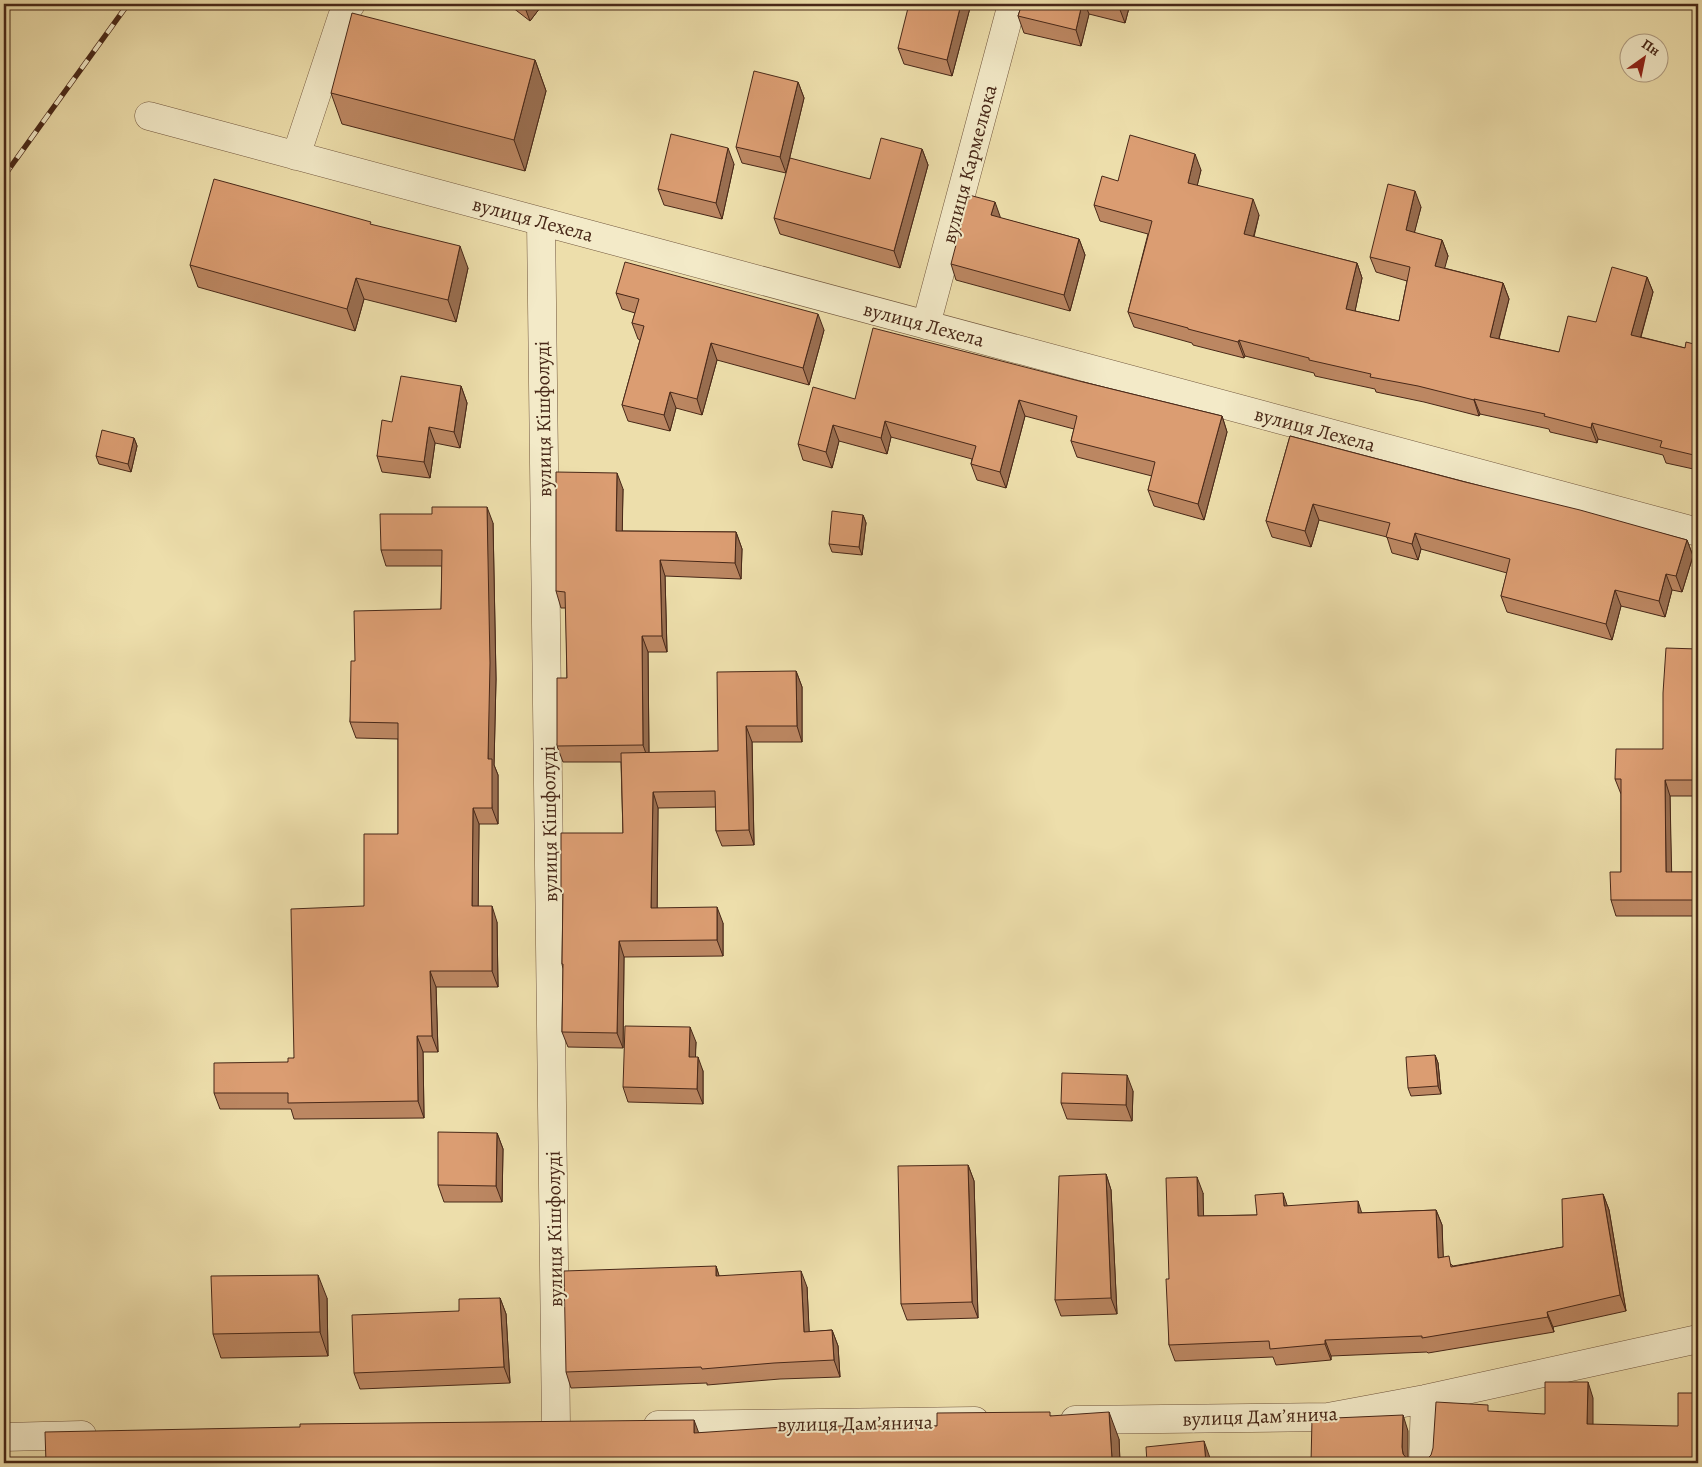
<svg xmlns="http://www.w3.org/2000/svg" width="1702" height="1467" viewBox="0 0 1702 1467" font-family="Alegreya,serif">
<style>
.lines{fill:none;stroke-linecap:round;stroke-linejoin:round}
.street-casing{stroke:#71563d;stroke-width:29}
.street{stroke:#f3eac8;stroke-width:28}
.rail-casing{stroke:#482818;stroke-width:5.5}
.rail{stroke:#f3eac8;stroke-width:4;stroke-dasharray:11;stroke-linecap:butt}
.wall{fill:#bc8762;stroke:#482818}
.shaded-wall{fill:#996e50;stroke:#482818}
.building{fill:#db9d72;stroke:#482818}
.labels{text-anchor:middle;stroke-width:4;stroke-linejoin:round;paint-order:stroke}
.street-label{font-size:20px;fill:#482818;stroke:#f3eac8}
</style>
<rect width="100%" height="100%" fill="#eddeab"/>
<filter id="stains"><feTurbulence type="fractalNoise" baseFrequency=".004" numOctaves="4"/><feColorMatrix values="0 0 0 0 .2 0 0 0 0 .09 0 0 0 0 .02 0 0 0 .5 -.17"/></filter>
<radialGradient id="worn" r=".72"><stop offset=".6" stop-color="#630" stop-opacity="0"/><stop offset="1" stop-color="#630" stop-opacity=".3"/></radialGradient>
<g class="lines">
<defs>
<path id="street" d="M149,116L1698,532
M296,156L342,17L351,4
M541,222L556,1426
M926,325L1012,4
M1075,1420L1328,1417L1425,1399L1698,1339
M658,1425L975,1421
M4,1437L82,1435
M1423,1463L1425,1399"/>
</defs>
<use href="#street" class="street-casing"/>
<use href="#street" class="street"/>
<defs>
<path id="rail" d="M4,176L128,4"/>
</defs>
<use href="#rail" class="rail-casing"/>
<use href="#rail" class="rail"/>
</g>
<path class="wall" d="M508,4H543L530,21Z
M971,4L952,76L904,64L898,48Z
M1022,4H1130L1125,23L1089,14L1081,46L1024,33L1018,16Z
M535,60L546,91L525,171L342,124L331,93Z
M798,82L804,98L786,173L742,163L736,147Z
M922,149L928,165L900,268L780,234L774,218L870,179Z
M734,164L722,219L664,205L658,189Z
M1201,170L1197,185L1259,215L1254,237L1357,263L1362,278L1355,311L1399,321L1407,281L1376,272L1370,257L1421,207L1414,233L1442,240L1448,256L1444,268L1503,283L1509,299L1499,339L1559,352L1596,322L1647,277L1653,292L1641,337L1685,348L1698,345V470L1666,463L1663,455L1598,439L1597,443L1550,432L1549,429L1480,414L1479,416L1424,402L1376,392L1375,389L1315,376L1314,373L1245,356L1244,358L1193,345L1192,343L1134,327L1128,312L1148,234L1100,221L1094,205L1118,181Z
M1000,218L1079,239L1085,255L1070,311L956,280L951,264Z
M372,225L468,268L456,322L364,299L355,331L198,287L190,265Z
M616,293L824,330L809,385L717,360L702,415L676,408L670,431L628,421L622,405L640,340L638,339L632,323L635,313L622,309Z
M1083,382L1222,416L1227,432L1204,520L1154,506L1148,490L1152,476L1077,457L1071,441L1074,429L1025,416L1006,488L977,480L971,464L972,459L891,437L887,454L839,441L832,468L803,460L798,444L855,399Z
M461,386L467,403L460,448L435,443L430,478L382,472L377,456L392,422Z
M1290,436L1687,540L1693,556L1682,592L1672,590L1665,617L1621,606L1612,640L1507,612L1501,596L1507,573L1421,549L1418,560L1392,553L1387,537L1319,520L1311,547L1272,537L1266,521Z
M134,438L137,446L131,472L99,464L96,456Z
M623,489L622,531L736,532L742,549L741,579L665,576L667,652H648L649,753L718,751L796,671L802,687V742H752L754,845L722,846L716,831V807L658,808L657,908L723,923V956L624,957L623,1048L568,1047L562,1032L563,969L562,964L563,895L561,890L623,833L621,762H563L557,746L567,678L566,608H561L556,591Z
M863,515L866,523L862,555L832,552L829,544Z
M493,523L496,679L494,765L498,775V824H479L478,906L497,922L498,987H436L438,1052H423L424,1118L294,1119L291,1109H220L214,1093L288,1062L294,1058L364,906L398,834V739L356,738L350,722L355,661L441,609L442,566H386L381,550Z
M1698,649V796H1670L1671,872H1698V922L1697,916H1616L1611,900L1621,872V794L1615,779L1663,749Z
M696,1042L695,1057L703,1071V1104L628,1102L623,1087Z
M1435,1055L1438,1063L1441,1094L1411,1096L1408,1088Z
M1133,1091L1132,1121L1067,1119L1061,1103Z
M497,1133L503,1149L502,1202H444L438,1185Z
M968,1165L974,1181L978,1318L907,1320L901,1304Z
M1106,1174L1111,1190L1117,1314L1061,1316L1055,1300Z
M1203,1193V1216L1257,1215L1287,1206L1362,1213L1436,1210L1442,1225L1443,1257L1453,1266L1563,1247L1603,1194L1609,1210L1626,1311L1553,1327L1554,1332L1428,1353L1427,1352L1331,1356V1360L1276,1365L1273,1357L1175,1361L1169,1345V1279Z
M716,1266L719,1276L807,1287L809,1332L832,1330L838,1346L840,1377L780,1379L707,1385V1383L571,1388L566,1372Z
M327,1298L328,1356L221,1358L213,1334Z
M500,1298L506,1314L510,1383L360,1389L354,1373L459,1311Z
M1051,1416L1119,1439L1120,1463H46L699,1433L937,1426Z"/>
<path class="shaded-wall" d="M525,4H543L530,21L524,5Z
M961,4H971L952,76L947,60Z
M1082,4H1085L1089,14L1081,46L1076,30Z
M1120,4H1130L1125,23L1119,7Z
M535,60L546,91L525,171L514,140Z
M798,82L804,98L786,173L780,157Z
M728,148L734,164L722,219L716,203Z
M922,149L928,165L900,268L894,251Z
M1195,154L1201,170L1194,199L1188,183Z
M1415,191L1421,207L1411,246L1406,230Z
M1253,199L1259,215L1250,250L1244,234Z
M995,202L1001,219L991,215Z
M1079,239L1085,255L1070,311L1064,295Z
M1442,240L1448,256L1441,282L1435,266Z
M460,246L468,268L456,322L448,300Z
M1357,263L1362,278L1352,325L1346,309Z
M1647,277L1653,292L1637,350L1631,335Z
M356,278L364,299L355,331L347,309Z
M1503,283L1509,299L1495,353L1490,337Z
M818,314L824,330L809,385L803,368Z
M1239,340L1245,356L1244,358L1238,342Z
M711,343L717,360L702,415L697,399Z
M461,386L467,403L460,448L454,432Z
M670,392L676,408L670,431L664,415Z
M1474,399L1480,414L1479,416L1474,400Z
M1019,400L1025,416L1006,488L1000,472Z
M1222,416L1227,432L1204,520L1198,504Z
M885,421L891,437L887,454L881,438Z
M1592,423L1598,439L1597,443L1591,428Z
M833,425L839,441L832,468L826,452Z
M429,427L435,443L430,478L424,462Z
M134,438L137,446L131,472L128,464Z
M617,473L623,489L622,547L616,531Z
M1313,504L1319,520L1311,547L1305,531Z
M487,507L493,523L496,679L494,765L498,775V824L492,808L488,759Z
M863,515L866,523L862,555L859,547Z
M736,532L742,549L741,579L735,563Z
M1415,533L1421,549L1418,560L1412,544Z
M1687,540L1693,556L1682,592L1676,576Z
M660,560L665,576L667,652L662,636Z
M1666,574L1672,590L1665,617L1659,601Z
M1615,590L1621,606L1612,640L1606,624Z
M642,636L648,652L649,762L643,745Z
M796,671L802,687V742L797,726Z
M746,726L752,742L754,845L749,830Z
M1665,780L1670,796L1672,888L1666,872Z
M653,792L658,808L657,924L651,908Z
M473,808L479,824L478,922L472,906Z
M492,906L497,922L498,987L492,971Z
M717,907L723,923V956L717,940Z
M619,941L624,957L623,1048L617,1033Z
M430,971L436,987L438,1052L432,1036Z
M690,1027L696,1042L695,1072L689,1057Z
M417,1036L423,1052L424,1118L418,1101Z
M1435,1055L1438,1063L1441,1094L1438,1086Z
M698,1057L703,1071V1104L697,1089Z
M1127,1075L1133,1091L1132,1121L1126,1105Z
M497,1133L503,1149L502,1202L496,1186Z
M968,1165L974,1181L978,1318L972,1302Z
M1106,1174L1111,1190L1117,1314L1111,1298Z
M1197,1177L1203,1193L1204,1232L1198,1216Z
M1283,1193L1288,1208L1284,1206Z
M1603,1194L1609,1210L1626,1311L1620,1295Z
M1358,1201L1363,1217L1358,1213Z
M1436,1210L1442,1225L1444,1274L1438,1258Z
M716,1266L721,1282L716,1276Z
M801,1271L807,1287L810,1348L804,1332Z
M318,1275L327,1298L328,1356L320,1332Z
M500,1298L506,1314L510,1383L504,1367Z
M1547,1312L1553,1327L1554,1332L1548,1317Z
M832,1330L838,1346L840,1377L834,1360Z
M1325,1340L1331,1356V1360L1325,1344Z
M1588,1382L1593,1398V1440L1587,1424Z
M1109,1412L1119,1439L1120,1463H1114L1112,1459Z
M1403,1415L1408,1431V1463L1403,1454L1402,1447Z
M694,1420L704,1447L694,1433Z
M1204,1441L1210,1458V1463H1206Z"/>
<path class="building" d="M909,4H961L947,60L898,48Z
M1022,4H1082L1076,30L1018,16Z
M1106,4H1120L1119,7Z
M352,13L535,60L514,140L331,93Z
M754,71L798,82L780,157L736,147Z
M671,134L728,148L716,203L658,189Z
M1130,135L1195,154L1188,183L1253,199L1244,234L1357,263L1346,309L1399,321L1410,267L1370,257L1388,184L1415,191L1406,230L1442,240L1435,266L1503,283L1490,337L1559,352L1568,316L1596,322L1612,267L1647,277L1631,335L1685,348L1686,342L1698,345V456L1660,447L1662,441L1592,423L1591,428L1544,416L1545,414L1474,399V400L1418,386L1370,377L1371,374L1309,360V358L1239,340L1238,342L1188,329V328L1128,312L1152,221L1094,205L1102,176L1118,181Z
M881,138L922,149L894,251L774,218L790,158L870,179Z
M214,179L371,222L370,224L460,246L448,300L356,278L347,309L190,265Z
M969,195L995,202L991,215L1079,239L1064,295L951,264Z
M625,262L818,314L803,368L711,343L697,399L670,392L664,415L622,405L644,326L632,323L639,299L616,293Z
M873,328L1083,382L1222,416L1198,504L1148,490L1155,462L1071,441L1077,416L1019,400L1000,472L971,464L976,446L885,421L881,438L833,425L826,452L798,444L813,387L855,399Z
M401,376L461,386L454,432L429,427L424,462L377,456L382,420L392,422Z
M102,430L134,438L128,464L96,456Z
M1290,436L1465,482L1580,510L1687,540L1676,576L1666,574L1659,601L1615,590L1606,624L1501,596L1510,559L1415,533L1412,544L1386,537L1390,523L1313,504L1305,531L1266,521Z
M556,472L617,473L616,531L736,532L735,563L660,560L662,636H642L643,745L557,746V678H567L565,592L556,591Z
M432,507H487L490,663L488,759H492V808H473L472,906H492V971H430L432,1036H417L418,1101L288,1103V1093H214V1063L288,1062V1058H294L291,909L364,906V834H398V723L350,722L351,661H355L354,611L441,609L442,550H381L380,514H432Z
M832,511L863,515L859,547L829,544Z
M1666,648L1698,649V780H1665L1666,872H1698V918H1697V900H1611L1610,872H1621V779H1615L1616,749H1663V693Z
M796,671L797,726H746L749,830L716,831L715,791L653,792L651,908L717,907V940L619,941L617,1033L562,1032L563,964H562L563,890H561V833H623L621,753L718,751L717,672Z
M625,1026L690,1027L689,1057H698L697,1089L623,1087Z
M1435,1055L1438,1086L1408,1088L1406,1057Z
M1062,1073L1127,1075L1126,1105L1061,1103Z
M438,1132L497,1133L496,1186L438,1185Z
M968,1165L972,1302L901,1304L898,1166Z
M1106,1174L1111,1298L1055,1300L1059,1176Z
M1197,1177L1198,1216L1257,1215L1255,1195L1283,1193L1284,1206L1358,1201V1213L1436,1210L1438,1258L1449,1256L1451,1267L1563,1247L1562,1199L1603,1194L1620,1295L1547,1312L1548,1317L1422,1338V1336L1325,1340V1344L1270,1349L1269,1341L1169,1345L1166,1279H1169L1166,1178Z
M716,1266V1276L801,1271L804,1332L832,1330L834,1360L774,1363L702,1369L701,1367L566,1372L564,1271Z
M318,1275L320,1332L213,1334L211,1276Z
M500,1298L504,1367L354,1373L352,1315L459,1311V1299Z
M1545,1382H1588L1587,1424L1678,1426V1393H1698V1463H1311L1312,1419L1403,1415L1402,1447L1403,1454L1409,1461L1417,1463L1425,1461L1431,1455L1433,1448L1436,1402L1488,1405V1411L1545,1414Z
M1050,1412V1416L1109,1412L1112,1459L1050,1463H46L45,1432L300,1427V1424L694,1420V1433L799,1426H937V1413Z
M1204,1441L1206,1463H1147L1146,1447Z"/>
<g class="labels">
<g class="street-label">
<text transform="translate(969 164) rotate(-75)" y="7">вулиця Кармелюка</text>
<text transform="translate(533 219) rotate(15)" y="7">вулиця Лехела</text>
<text transform="translate(924 324) rotate(15)" y="7">вулиця Лехела</text>
<text transform="translate(543 419) rotate(-91)" y="7">вулиця Кішфолуді</text>
<text transform="translate(1315 429) rotate(15)" y="7">вулиця Лехела</text>
<text transform="translate(549 824) rotate(-91)" y="7">вулиця Кішфолуді</text>
<text transform="translate(554 1229) rotate(-91)" y="7">вулиця Кішфолуді</text>
<text transform="translate(1260 1416) rotate(-2)" y="7">вулиця Дамʼянича</text>
<text transform="translate(855 1423) rotate(-1)" y="7">вулиця Дамʼянича</text>
</g>
</g>
<rect width="1702" height="1467" fill="none" stroke="#eddeab" stroke-width="20"/>
<rect x="5" y="5" width="1692" height="1457" fill="none" stroke="#482818" stroke-width="2.5"/>
<rect x="10" y="10" width="1682" height="1447" fill="none" stroke="#482818"/>
<g transform="translate(1644 58) rotate(33)"><circle r="24" fill="#f3eac8" stroke="#af9c82"/>
<path d="M0-4L9 19L0 12L-9 19Z" fill="#8f2418"/>
<text y="-8" font-size="14" font-weight="bold" text-anchor="middle" fill="#482818">Пн</text>
</g>
<rect width="100%" height="100%" filter="url(#stains)"/>
<rect width="100%" height="100%" fill="url(#worn)"/>
</svg>
